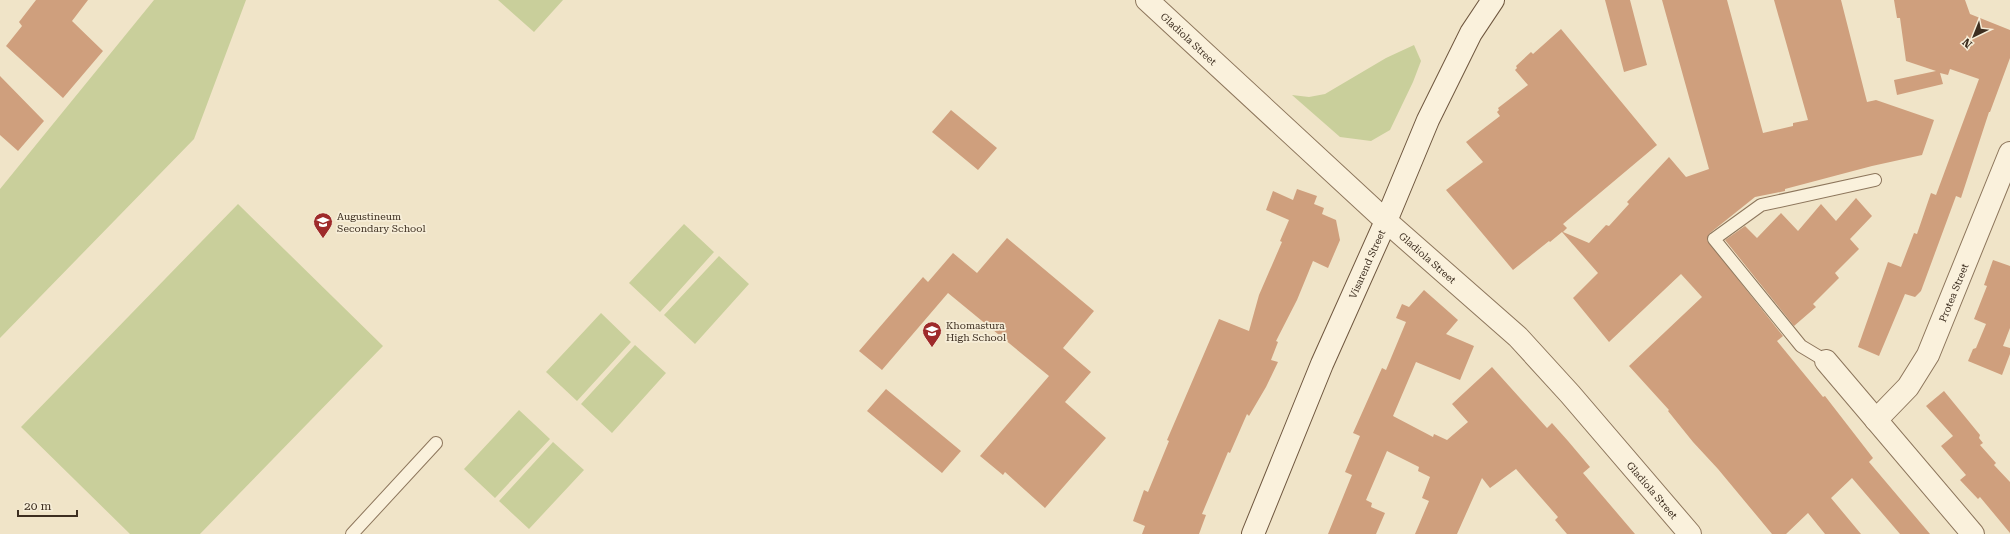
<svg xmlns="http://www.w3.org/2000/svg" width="2010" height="534" viewBox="0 0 2010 534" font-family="'Roboto Serif',serif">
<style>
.green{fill:#c9cf9b}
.building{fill:#cf9f7d}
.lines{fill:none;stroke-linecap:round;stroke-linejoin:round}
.lane-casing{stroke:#8d765c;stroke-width:14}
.street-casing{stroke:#8d765c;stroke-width:24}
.secondary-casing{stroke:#6f573f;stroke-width:24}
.lane{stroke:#faf1dc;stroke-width:12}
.street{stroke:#faf1dc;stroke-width:22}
.secondary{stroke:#faf1dc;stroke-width:22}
.labels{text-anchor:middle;stroke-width:3.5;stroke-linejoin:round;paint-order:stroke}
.street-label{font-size:10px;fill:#3d2e20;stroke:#f7eed8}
.poi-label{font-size:10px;fill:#3d2e20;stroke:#f7eed8;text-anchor:start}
</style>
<rect width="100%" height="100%" fill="#f0e4c8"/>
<path class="green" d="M154,0H246L194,139L0,338V189Z
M498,0H563L534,32Z
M1414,45L1421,61L1413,82L1390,130L1371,141L1340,137L1292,95L1309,97L1325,94L1386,58Z
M238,204L383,346L200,534H130L21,427Z
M684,224L714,252L660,312L629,283Z
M719,256L749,284L695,344L664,315Z
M601,313L631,342L577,401L546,372Z
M635,345L666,373L612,433L581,404Z
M519,410L550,439L495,498L464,469Z
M553,442L584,470L529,529L499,501Z"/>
<path class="building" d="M36,0H88L72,21L103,51L63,98L6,46L22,26L19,22Z
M1605,0H1630L1647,65L1624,72Z
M1662,0H1727L1763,133L1793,126V123L1808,120L1774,0H1841L1867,102L1876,100L1934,120L1922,155L1872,166L1785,189V191L1755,197L1710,233L1707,240L1783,336L1777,341L1823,397L1825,396L1873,458L1869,462L1930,534H1900L1852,478L1831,498L1861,534H1825L1808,513L1786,534H1772L1718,469L1693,442L1668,411L1669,410L1629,366L1702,297L1681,274L1609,342L1573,298L1598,273L1562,232L1550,242L1549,241L1513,270L1446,190L1483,162L1466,142L1500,116L1497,112L1499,110L1498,108L1528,85L1515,70L1517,68L1516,66L1531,52L1533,54L1561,29L1657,145L1563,224L1567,228L1563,232L1589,243L1606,225L1609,226L1629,204L1627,202L1669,157L1686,177L1709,169Z
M1894,0H1965L1970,14L2010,30V58L1990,112H1989L1961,198L1956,196L1921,291L1915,297L1905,294L1879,356L1858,347L1888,262L1901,267L1914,233L1917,234L1931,193L1936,195L1979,79L1950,69L1948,75L1940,73L1943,84L1897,95L1894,80L1936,71L1906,61L1900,18H1897Z
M0,76L44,121L18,151L0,135Z
M951,110L997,148L978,170L932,132Z
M1297,189L1317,196L1314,204L1324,208L1322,214L1336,220L1340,240L1328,268L1313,261L1297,300L1276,341L1278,342L1271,360L1278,362L1266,387L1249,416L1247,414L1230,453L1228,452L1202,514L1206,515L1199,534H1142L1145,526L1133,521L1144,490L1148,492L1169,441L1167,440L1219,319L1249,331L1259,295L1282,242L1280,241L1289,220L1266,210L1273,191L1293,200Z
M1856,198L1872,216L1850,239L1859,249L1835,273L1839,278L1813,304L1816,307L1794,326L1725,240L1745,226L1757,238L1781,213L1798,231L1821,204L1836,221Z
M1007,238L1094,311L1063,348L1091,372L1065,402L1106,438L1045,508L1005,472L1003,475L980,456L1049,376L948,293L882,370L859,351L923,277L928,282L953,253L977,273Z
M1993,260L2010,266V328L2003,346L2010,348V354L2002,375L1968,361L1973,349L1976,348L1986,324L1974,319L1987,286L1984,285Z
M1424,290L1458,320L1446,334L1474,346L1460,380L1416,362L1393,416L1433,437L1434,434L1447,440L1468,422L1452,404L1492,367L1547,428L1552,423L1568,441L1590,467L1583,473L1635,534H1567L1555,520L1558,517L1516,469L1490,488L1482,478L1457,534H1415L1429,501L1422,498L1430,477L1418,471L1419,467L1387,451L1366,500L1372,503L1371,507L1385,513L1376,534H1328L1352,475L1345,472L1360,436L1353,433L1382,368L1386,370L1406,322L1396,318L1402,304L1409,307Z
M886,389L961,451L942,473L867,411Z
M1944,391L1980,435L1979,438L1983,443L1980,445L1996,463L1994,465L2010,482V533L1980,497L1978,499L1960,480L1966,475L1941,446L1953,436L1926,406Z"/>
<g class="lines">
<defs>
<path id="lane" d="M1826,361L1801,346L1714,239L1761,205L1875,180
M352,534L436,443"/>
<g id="street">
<path id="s1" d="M1147,0L1386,221L1518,337L1570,394L1690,534"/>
<path d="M1826,361L1973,534"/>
<path id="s2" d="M1876,420L1908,387L1928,355L2010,153"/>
</g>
<g id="secondary">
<path id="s3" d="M1253,534L1322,364L1386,221L1428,120L1471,33L1493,0"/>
</g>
</defs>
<use href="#lane" class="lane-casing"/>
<use href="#street" class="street-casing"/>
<use href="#secondary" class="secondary-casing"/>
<use href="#lane" class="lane"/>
<use href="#street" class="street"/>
<use href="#secondary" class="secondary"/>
</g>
<defs>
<symbol id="school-pin" viewBox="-11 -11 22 30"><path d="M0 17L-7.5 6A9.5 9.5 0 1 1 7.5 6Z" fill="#9e2a2b" stroke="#f7eed8"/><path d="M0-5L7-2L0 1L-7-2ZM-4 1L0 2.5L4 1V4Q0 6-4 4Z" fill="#fff"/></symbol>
</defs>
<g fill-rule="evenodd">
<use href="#school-pin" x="312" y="211" width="22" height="30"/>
<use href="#school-pin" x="921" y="320" width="22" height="30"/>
</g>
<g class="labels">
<g class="street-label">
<text dy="4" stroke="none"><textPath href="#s1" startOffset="57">Gladiola Street</textPath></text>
<text dy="4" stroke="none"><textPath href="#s1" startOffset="381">Gladiola Street</textPath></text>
<text dy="4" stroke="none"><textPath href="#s3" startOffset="293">Visarend Street</textPath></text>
<text dy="4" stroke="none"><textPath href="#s2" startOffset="151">Protea Street</textPath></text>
<text dy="4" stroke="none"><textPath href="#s1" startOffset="705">Gladiola Street</textPath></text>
</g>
<g class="poi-label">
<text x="337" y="220">Augustineum<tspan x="337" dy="12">Secondary School</tspan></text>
<text x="946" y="329">Khomastura<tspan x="946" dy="12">High School</tspan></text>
</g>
</g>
<g transform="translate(1974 36) rotate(223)" stroke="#f7eed8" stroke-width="3" paint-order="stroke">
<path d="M0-3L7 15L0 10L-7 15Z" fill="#3d2e20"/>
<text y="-6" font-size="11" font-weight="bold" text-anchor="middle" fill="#3d2e20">N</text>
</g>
<path d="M18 510v6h59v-6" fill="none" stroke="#3d2e20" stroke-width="2"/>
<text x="24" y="510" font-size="12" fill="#3d2e20" stroke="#f7eed8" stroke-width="3" paint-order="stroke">20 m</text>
</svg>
